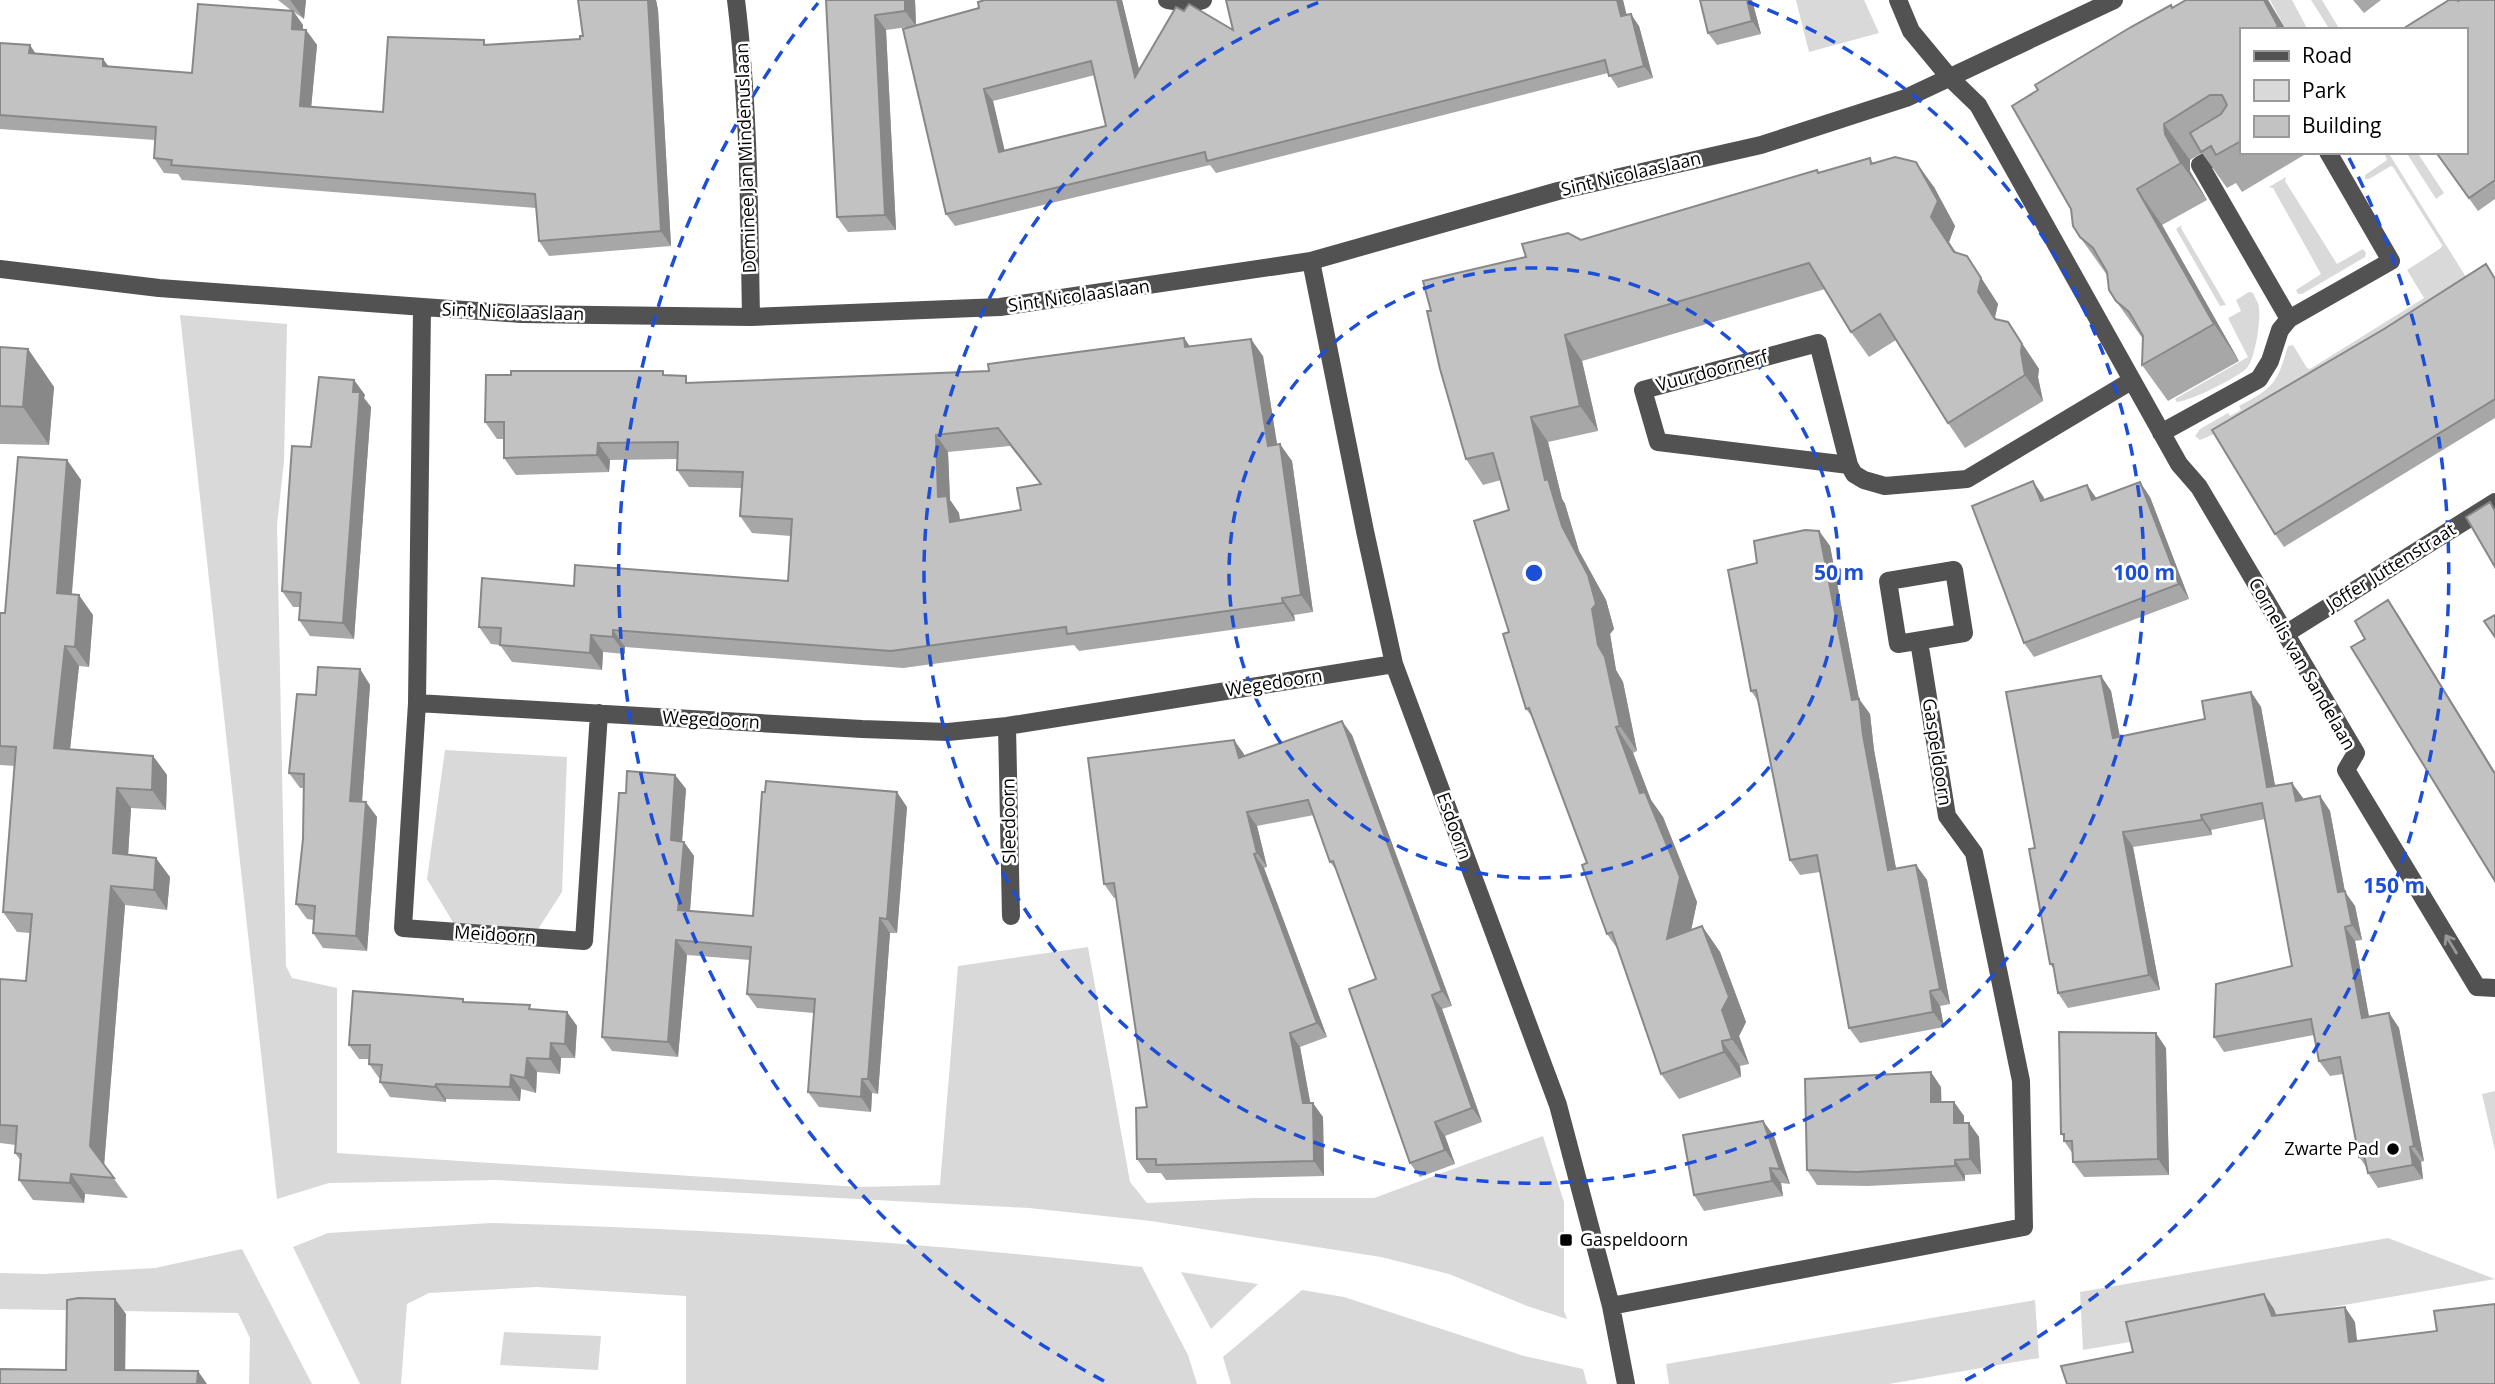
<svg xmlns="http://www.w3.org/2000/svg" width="2495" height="1384" viewBox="0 0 2495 1384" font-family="'Open Sans',sans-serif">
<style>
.green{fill:#d9d9d9}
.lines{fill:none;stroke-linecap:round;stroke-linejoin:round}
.minor{stroke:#525252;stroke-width:18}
.wall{fill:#a7a7a7;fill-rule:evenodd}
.shaded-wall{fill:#888}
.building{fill:#c2c2c2;stroke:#888;stroke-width:2;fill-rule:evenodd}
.oneway{stroke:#979797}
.ring{fill:none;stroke:#1d4ed8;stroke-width:3.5;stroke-dasharray:12 9}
.poi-dot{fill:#000;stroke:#fff;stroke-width:2.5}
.labels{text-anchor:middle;stroke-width:5;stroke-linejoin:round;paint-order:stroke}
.street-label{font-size:18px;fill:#000;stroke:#fff}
.poi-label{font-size:18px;fill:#000;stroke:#fff;text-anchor:end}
.centre{fill:#1d4ed8;stroke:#fff;stroke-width:3.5}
.ring-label{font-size:21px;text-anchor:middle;font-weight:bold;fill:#1d4ed8;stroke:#fff;stroke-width:5;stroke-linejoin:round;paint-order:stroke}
</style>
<rect width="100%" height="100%" fill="#fff"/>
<path class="green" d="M1796,0H1864L1879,33L1809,52Z
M2270,0H2292L2308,30H2286Z
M2311,0H2322L2340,30H2330Z
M2384,152H2388L2471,285L2219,432L2200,440L2195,436L2200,429L2228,413L2230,416L2241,410L2239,406C2274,388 2277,383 2288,346L2293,345L2307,368L2310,369L2424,298L2407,270L2441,248L2442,245L2393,167L2391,166L2369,179H2365V175L2387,160Z
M2406,152H2417L2444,193L2436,199Z
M2286,177L2285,181L2337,264L2363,249L2366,253L2365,257L2302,294H2298L2296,290L2321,274L2273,188L2269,187Z
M2182,225L2181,228L2226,305L2220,306L2176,229Z
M2249,292L2253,293C2255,298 2259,303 2259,308C2261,320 2255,359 2247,368C2238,377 2191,401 2177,402L2175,399L2248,357L2228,318L2241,311L2236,300Z
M180,315L287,324L284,461L277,525L286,966L292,978L337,988V1153L860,1187L940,1185L958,966L1088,947L1130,1182L1147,1203L1254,1198H1374L1543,1136L1564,1202V1311L1567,1319L1527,1306L1449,1274L1381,1257L1151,1221L1029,1208L496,1180L329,1183L277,1199Z
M445,750L567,757L562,892L531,940L460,934L427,879Z
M2495,1091V1151L2482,1094Z
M491,1223C708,1228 926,1243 1142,1267L1188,1355L1197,1384H686V1296L537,1287L429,1293L407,1304L401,1384H360L293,1247L328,1233Z
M2388,1238L2495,1279L2083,1350L2080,1292Z
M242,1249L312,1384H249L250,1338L238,1313L0,1309V1273L43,1274L155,1268Z
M1181,1272L1258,1284L1211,1329Z
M1302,1290L1344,1297L1524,1356L1583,1369L1587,1384H1231L1223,1357Z
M2035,1300L2039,1358L1889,1384H1669L1666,1364Z
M504,1332L601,1336L598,1370L500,1365Z"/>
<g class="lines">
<path class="minor" d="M736,0C749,105 749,211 751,317
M1167,0L1189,4L1203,0
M1898,0L1911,31L1950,78L1978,105L2179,464L2199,487L2356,753L2346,770L2477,987L2495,988
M2241,141L2200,165L2289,319
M1311,261L1365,531L1394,664L1558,1105L1611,1306L1626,1384
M0,269L159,288L521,314L751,317L1000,307L1311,261L1558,191L1761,145L1906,98L2114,0
M422,308L417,703L862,729L948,732L1007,726L1394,664
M2161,433L2259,379L2270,361L2280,330L2289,319L2391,261L2328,152
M1849,465L1818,343L1643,390L1658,442L1849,465L1854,474L1864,480L1885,486L1967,479L2131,381
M1954,570L1964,633L1898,644L1888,581Z
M2287,633L2495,502
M417,703L403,928L584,941L599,713
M1007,726L1011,916
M1611,1306L2024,1227L2021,1081L1974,853L1947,816L1919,641"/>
</g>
<path class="wall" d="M278,0H306L304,19L294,12L303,25V30H306L317,45L311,107L383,112L487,45L580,39L583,36L578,0H656L658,10L671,246L549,256L539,241L536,208L182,180L178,174L164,173L154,158L155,140L0,129V43L35,54L103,59L109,67L192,73L292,11Z
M826,0H915L916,26L979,8L985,0H1122L1139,70L1184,11L1233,30L1623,0L1626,15L1639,26L1653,78L1618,88L1608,73L1216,173L1210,165L955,226L946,214L916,26L886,30L896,230L848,232L837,217ZM1095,75L1106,126L1004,151L993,101Z
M1752,0L1761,34L1717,45L1708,33Z
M2186,0H2268L2286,30H2241V152H2302L2304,155L2242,192L2236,183L2227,188L2202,153L2190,160V171L2207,200L2162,225L2239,361L2168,401L2142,365L2143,339L2116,301L2107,275L2080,237Z
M2353,0H2381L2364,13Z
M2495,0V199L2478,211L2438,155Z
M1870,158L1873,163L1934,187L1955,226L1949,242L1956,253L1967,256L1998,304L1995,317L1997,320L2008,322L2039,369L2038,377L2043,401L1965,448L1948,423L1896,340L1869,357L1851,332L1825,289L1582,361L1598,431L1548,442L1562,499L1565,504L1579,551L1606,600L1614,629L1610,634L1616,670L1623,682L1637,751L1633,753L1651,800L1663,817L1697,902L1691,930L1702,926L1720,952L1746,1022L1739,1036L1749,1064L1740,1066L1741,1077L1679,1099L1661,1074L1619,951L1607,934L1587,863L1534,719L1526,709L1509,632V510L1501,480L1483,485L1466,459L1431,311L1526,257Z
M2495,277V418L2284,547L2275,534Z
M1184,338L1190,347L1263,356L1277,444L1292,461L1313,612L1294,615L1295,621L1079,651L1074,645L903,668L625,647V654L603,652L602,670L512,662L500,645L491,644L479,627L574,586L788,581L791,536L752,533L740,516L742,488L689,487L677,470V459L610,460L609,472L516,475L504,458V439H497L485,422L666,375L691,383L989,371ZM1010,446L1040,484L1021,510L960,520L959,513L950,500L948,452Z
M0,347L28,349L54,387L49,445L0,444Z
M354,380L365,395L364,398L371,407L354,639L310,636L299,620L300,607H293L282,591L311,447Z
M67,460L81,480L72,594L93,615L89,667L79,666L70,749L153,756L167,775L166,810L131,808L128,855L170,877L167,910L125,905L104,1165L128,1198L85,1194L84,1203L33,1200L19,1180L21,1161L15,1153L16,1145L0,1143V979L26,981L31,933L17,932L3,912L15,766L0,765V613H5Z
M2087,485L2096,498L2150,497L2189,599L2034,657L2024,643L2043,496L2045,500Z
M1819,531L1830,546L1859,699L1870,714L1874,750L1896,868L1916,865L1927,880L1950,1004L1940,1006L1944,1027L1860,1043L1849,1028L1820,872L1800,875L1790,860L1758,701L1751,691L1757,563Z
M360,669L370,685L362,802L377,817L367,951L323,948L313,933L314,920L307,919L296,904L303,839L304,788H300L289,773L316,695Z
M2101,676L2111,691L2120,737L2205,719L2251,692L2261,707L2275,786L2303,798V799L2320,796L2330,811L2345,892L2355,906L2362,940L2355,941L2369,1017L2389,1013L2399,1028L2424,1161L2421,1162L2423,1179L2378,1188L2368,1173L2367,1168L2359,1157L2343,1074L2330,1076L2319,1061L2314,1035L2224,1052L2214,1037L2292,966L2265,819L2211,830L2212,835L2133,847L2160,990L2068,1008L2058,993L2054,969L2050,964L2035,848Z
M1352,735L1452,1006L1442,1009L1482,1122L1445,1136L1455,1164L1420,1177L1410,1163L1376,979L1338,872L1330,862L1314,815L1257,826L1267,867L1264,868L1327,1037L1300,1047L1310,1103L1323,1117L1324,1176L1166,1180L1161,1173H1147L1137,1159L1147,1107L1117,898H1114L1104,884L1234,740L1244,756Z
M675,775L686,789L682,841L684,842L694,856L690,911L753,916L907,807L897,933H890L878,1094L872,1093L871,1112L819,1107L808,1092L814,1013L757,1008L747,994L750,960L687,955L678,1057L612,1051L602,1037L626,793Z
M465,1002L533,1010L567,1012L577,1026L575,1058H561L560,1074L537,1072L536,1093L521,1089L520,1101L446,1099V1102L390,1097L380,1082V1078H379L369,1064V1059H359L349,1045Z
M2166,1048L2169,1175L2084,1177L2073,1162V1154L2064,1141V1137L2061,1134Z
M1941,1087V1102H1954L1964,1116V1123H1969L1979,1137L1981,1174L1965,1175V1181L1868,1186L1817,1185L1807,1170Z
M1763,1121L1774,1136L1790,1184L1781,1183L1783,1196L1704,1211L1694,1195Z"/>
<path class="shaded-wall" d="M290,0H306L304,19Z
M648,0H656L658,10L671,246L661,231Z
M905,0H915L916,26L905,11Z
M1117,0H1122L1144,89L1135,77Z
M1617,0H1623L1630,28L1621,16Z
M1747,0H1752L1761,34L1752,21Z
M2264,0H2268L2286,30H2281Z
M293,11L303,25L302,44L292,29Z
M1631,14L1639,26L1653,78L1644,66Z
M875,15L886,30L896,230L885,215Z
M306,30L317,45L310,120L300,106Z
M30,45L40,60L29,53Z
M103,59L113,73L103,66Z
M984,89L993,101L1008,164L999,152Z
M2164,124L2190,160V171L2207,200L2181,163L2165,134Z
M1916,162L1934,187L1955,226L1949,242L1972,277L1931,217Z
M2137,189L2162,225L2239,361L2214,324Z
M1967,256L1998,304L1995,317L2013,344L1978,292Z
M2008,322L2039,369L2038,377L2043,401L2025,375Z
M1565,335L1582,361L1598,431L1580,406Z
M1184,338L1196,355L1185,347Z
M1251,339L1263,356L1280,463L1268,446Z
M28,349L54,387L49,445L23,407Z
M354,380L365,395L364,398L371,407L354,639L343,623Z
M1531,417L1548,442L1562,499L1565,504L1579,551L1606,600L1614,629L1610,634L1616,670L1623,682L1637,751L1620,726L1598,645L1562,526L1545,480Z
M936,435L948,452L950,500L959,513L962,539L950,522L938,497Z
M598,443L610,460L609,472L597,455Z
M1280,444L1292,461L1313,612L1301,595Z
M67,460L81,480L70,613L57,593Z
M2033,481L2043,496L2051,516L2041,501Z
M2140,482L2150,497L2189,599L2179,584Z
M2087,485L2097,499L2092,500Z
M1819,531L1830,546L1859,699L1870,714L1874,750L1899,885L1888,870L1852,700Z
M79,595L93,615L89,667L75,647Z
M1282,598L1294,615L1295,621L1283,603Z
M2388,600L2399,616L2495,772V774Z
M613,630L625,647V654L613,637Z
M591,635L603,652L602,670L590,653Z
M65,646L79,666L68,768L54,748Z
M360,669L370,685L361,816L350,801Z
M2101,676L2111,691L2123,753L2113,738Z
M2251,692L2261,707L2278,802L2267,787Z
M1342,721L1352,735L1452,1006L1442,991Z
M1616,727L1633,753L1651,800L1663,817L1697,902L1684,964L1667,939L1640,793Z
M1234,740L1244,754L1248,772L1239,758Z
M153,756L167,775L166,810L152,790Z
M675,775L686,789L681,855L671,840Z
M2292,783L2303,798L2306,815L2296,801Z
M117,788L131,808L127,873L113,853Z
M897,792L907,807L897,933L887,919Z
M2320,796L2330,811L2345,892L2355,906L2362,940L2352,925L2338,892Z
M366,802L377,817L367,951L356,936Z
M1247,812L1257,826L1267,867L1257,853Z
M2201,815L2211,830L2212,835L2202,820Z
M2123,832L2133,847L2160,990L2149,975Z
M684,842L694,856L689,924L678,910Z
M1254,854L1264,868L1327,1037L1317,1023Z
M156,858L170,877L167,910L154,890Z
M1916,865L1927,880L1950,1004L1940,989Z
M111,886L125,905L104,1166L90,1146Z
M880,918L890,933L878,1094L868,1079Z
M1702,926L1720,952L1746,1022L1739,1036L1749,1064L1732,1039L1722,1010Z
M2345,927L2355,941L2372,1033L2362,1018Z
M676,940L687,955L678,1057L668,1042Z
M1930,991L1940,1006L1944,1027L1933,1012Z
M1432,995L1442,1009L1482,1122L1472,1108Z
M567,1012L577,1026L575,1058L565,1044Z
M2389,1013L2399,1028L2424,1161L2414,1146Z
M1290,1033L1300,1047L1313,1117L1303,1103Z
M2156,1033L2166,1048L2169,1175L2158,1159Z
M1722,1041L1740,1066L1741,1077L1724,1052Z
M551,1043L561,1058L560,1074L550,1059Z
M527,1058L537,1072L536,1093L525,1078Z
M1931,1072L1941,1087L1942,1117L1931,1102Z
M511,1075L521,1089L520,1101L510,1087Z
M862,1079L872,1093L871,1112L861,1097Z
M436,1084L446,1099V1102L435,1087Z
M1954,1102L1964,1116V1138L1954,1123Z
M1313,1103L1323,1117L1324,1176L1314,1161Z
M1763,1121L1774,1136L1790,1184L1780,1169Z
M1435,1122L1445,1136L1455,1164L1445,1150Z
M1969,1123L1979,1137L1981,1174L1970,1159Z
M2410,1147L2421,1162L2423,1179L2413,1165Z
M1955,1160L1965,1175V1181L1955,1166Z
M1770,1168L1781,1183L1783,1196L1772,1181Z
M71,1174L85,1194L84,1203L70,1183Z
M2264,1294L2274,1309L2282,1331L2272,1316Z
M115,1299L126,1314L125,1384L115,1370Z
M2345,1307L2355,1322L2359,1357L2349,1342Z
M198,1371L207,1384H197Z"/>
<path class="building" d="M578,0H648L661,231L539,241L535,194L171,165L172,160L154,158L156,127L0,115V43L30,45L29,53L103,59V66L192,73L198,4L293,11L292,29L306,30L300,106L383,112L388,37L484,40V45L580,39V36H583Z
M826,0H905V11L875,15L885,215L837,217Z
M985,0H1117L1135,77L1176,7L1184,11L1189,4L1233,30L1226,0H1617L1621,16L1631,14L1644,66L1609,76L1605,60L1207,161L1205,152L946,214L903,29L979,8L978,2ZM1091,61L1106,126L999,152L984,89Z
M1700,0H1747L1752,21L1708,33Z
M2186,0H2264L2278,26L2273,30H2241V141L2216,155L2211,146L2201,152L2190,133L2221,114L2227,105L2222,95H2210L2164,124L2165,134L2181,163L2137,189L2214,324L2142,365L2143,336L2129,312L2116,301L2109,290L2107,272L2093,248L2080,237L2073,226L2071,209L2012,106L2038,90L2035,85L2131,27L2171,5L2172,8Z
M2449,0H2457L2458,1L2460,0H2495V180L2469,198L2438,155V152H2465V30H2401Z
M1895,157L1916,162L1938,201L1931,217L1954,252L1967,256L1981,278L1978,292L1995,319L2008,322L2022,344L2021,352L2025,375L1948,423L1880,314L1851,332L1809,263L1565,335L1580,406L1531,417L1545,480L1548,479L1562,526L1588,575L1596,604L1592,609L1598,645L1605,657L1620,726L1616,727L1640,793L1645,792L1680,877L1667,939L1702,926L1729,997L1722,1010L1732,1039L1722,1041L1724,1052L1661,1074L1612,932L1607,934L1594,899L1582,865L1587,863L1529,708L1526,709L1503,634L1509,632L1474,521L1509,510L1493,453L1466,459L1440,369L1427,311H1431L1423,281L1526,257L1522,244L1568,233L1581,240L1817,170L1818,173L1870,158L1871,164Z
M2486,264L2495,279V399L2275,534L2212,430L2384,329Z
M1184,338L1185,347L1251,339L1268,446L1280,444L1301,595L1282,598L1283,603L1067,634L1066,627L891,651L613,630V637L591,635L590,653L500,645L501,628L479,627L482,578L574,586L575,565L788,581L792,519L740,516L743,472L677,470L678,442L598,443L597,455L504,458V422H485L486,375H511V371H663V375L686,376V383L989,371L988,364ZM998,428L1041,484L1017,488L1021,510L950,522L947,496L938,497L936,435Z
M0,347L28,349L23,407L0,406Z
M319,377L354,380L353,392H360L343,623L299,620L301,593L282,591L292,446L311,447Z
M18,457L67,460L57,593L79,595L75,647L65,646L54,748L153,756L152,790L117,788L113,853L156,858L154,890L111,886L90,1146L114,1178L71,1174L70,1183L19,1180L21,1154L15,1153L17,1126L0,1125V979L26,981L32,914L3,912L16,747L0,746V613H5Z
M2033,481L2041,501L2087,485L2092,500L2140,482L2179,584L2024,643L1972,506Z
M2490,502L2495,511V567L2466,517Z
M1805,530L1819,531L1852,700L1859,699L1863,735L1888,870L1916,865L1940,989L1930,991L1933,1012L1849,1028L1817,855L1790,860L1756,690L1751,691L1728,570L1757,563L1754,541Z
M2388,600L2495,774V881L2351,647L2365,639L2355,621Z
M2495,615V637L2484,621Z
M318,667L360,669L350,801L366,802L356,936L313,933L315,906L296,904L303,839L304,774L289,773L297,694L316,695Z
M2101,676L2113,738L2205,719L2202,701L2251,692L2267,787L2292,783L2296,801L2320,796L2338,892L2345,891L2352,925L2345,927L2362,1018L2389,1013L2414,1146L2410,1147L2413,1165L2368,1173L2364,1155L2359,1157L2340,1057L2319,1061L2311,1019L2214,1037L2216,984L2292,966L2262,803L2201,815L2202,820L2123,832L2149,975L2058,993L2053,964H2050L2029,849L2035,848L2006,692Z
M1342,721L1442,991L1432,995L1472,1108L1435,1122L1445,1150L1410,1163L1349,989L1376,979L1333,861L1330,862L1308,800L1247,812L1257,853L1254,854L1317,1023L1290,1033L1303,1103H1313L1314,1161L1156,1165V1159H1137L1136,1108L1147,1107L1114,883L1104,884L1088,758L1234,740L1239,758Z
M627,771L675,775L671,840L684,842L678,910L753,916L762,792H765L766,781L897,792L887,919L880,918L868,1079H862L861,1097L808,1092L815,999L747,994L751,947L676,940L668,1042L602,1037L619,793H626Z
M353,991L463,999V1002L530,1005L529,1009L567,1012L565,1044L551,1043L550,1059L527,1058L525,1078L511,1075L510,1087L436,1084L435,1087L380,1082L382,1065L369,1064L370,1045H349Z
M2059,1032L2156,1033L2158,1159L2073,1162L2072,1141H2064V1134H2061Z
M1931,1072V1102H1954V1123H1969L1970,1159L1955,1160V1166L1857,1172L1807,1170L1805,1079Z
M1763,1121L1780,1169L1770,1168L1772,1181L1694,1195L1683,1135Z
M2264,1294L2272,1316L2345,1307L2349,1342L2437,1331L2434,1311L2495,1304V1384H2067L2061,1366L2133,1352L2126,1322Z
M78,1298L115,1299V1370L198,1371L197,1384H0V1369L66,1370L67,1300Z"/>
<defs><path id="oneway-shaft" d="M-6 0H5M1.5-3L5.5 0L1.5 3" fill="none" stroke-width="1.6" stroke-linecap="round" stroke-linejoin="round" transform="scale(1.75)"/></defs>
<use class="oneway" href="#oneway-shaft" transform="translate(2451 944) rotate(-121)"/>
<g class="ring">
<circle cx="1534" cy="573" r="305"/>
<path d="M1748 2A610 610 0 1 1 1320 2"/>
<path d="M1104 1381A915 915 0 0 1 818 3M2349 158A915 915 0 0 1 1964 1381"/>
</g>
<g class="poi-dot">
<circle cx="2393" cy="1149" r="7"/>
<rect x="1559" y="1233" width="14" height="14" rx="3.5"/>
</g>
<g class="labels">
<g class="street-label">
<text transform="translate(746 158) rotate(-92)" y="6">Dominee Jan Mindenuslaan</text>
<text transform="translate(1631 174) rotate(-13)" y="6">Sint Nicolaaslaan</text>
<text transform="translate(1079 296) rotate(-8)" y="6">Sint Nicolaaslaan</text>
<text transform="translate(513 312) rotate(2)" y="6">Sint Nicolaaslaan</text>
<text transform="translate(1712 371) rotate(-15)" y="6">Vuurdoornerf</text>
<text transform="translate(2391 567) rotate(-32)" y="6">Joffer Juttenstraat</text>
<text transform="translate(2302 664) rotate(60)" y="6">Cornelis van Sandelaan</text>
<text transform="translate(1274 683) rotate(-9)" y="6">Wegedoorn</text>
<text transform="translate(711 720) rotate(3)" y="6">Wegedoorn</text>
<text transform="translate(1937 752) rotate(81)" y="6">Gaspeldoorn</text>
<text transform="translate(1009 821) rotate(-91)" y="6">Sleedoorn</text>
<text transform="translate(1454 826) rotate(70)" y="6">Esdoorn</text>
<text transform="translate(495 935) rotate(4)" y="6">Meidoorn</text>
</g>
<g class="poi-label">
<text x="2379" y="1155">Zwarte Pad</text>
<text x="1580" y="1246" text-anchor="start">Gaspeldoorn</text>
</g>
</g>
<circle cx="1534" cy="573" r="10" class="centre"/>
<g class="ring-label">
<text x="1839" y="580">50 m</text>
<text x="2144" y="580">100 m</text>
<text x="2394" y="893">150 m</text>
</g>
<rect x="2240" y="28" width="228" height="126" fill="#ffffff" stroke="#999999" stroke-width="2"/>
<rect x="2254" y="51" width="35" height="10" fill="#525252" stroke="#999999" stroke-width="2"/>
<text x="2302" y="63" font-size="21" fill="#000000">Road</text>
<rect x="2254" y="80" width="35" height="21" fill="#d9d9d9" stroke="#999999" stroke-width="2"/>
<text x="2302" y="98" font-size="21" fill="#000000">Park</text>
<rect x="2254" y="116" width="35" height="21" fill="#c2c2c2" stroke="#999999" stroke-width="2"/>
<text x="2302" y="133" font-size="21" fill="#000000">Building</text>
</svg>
